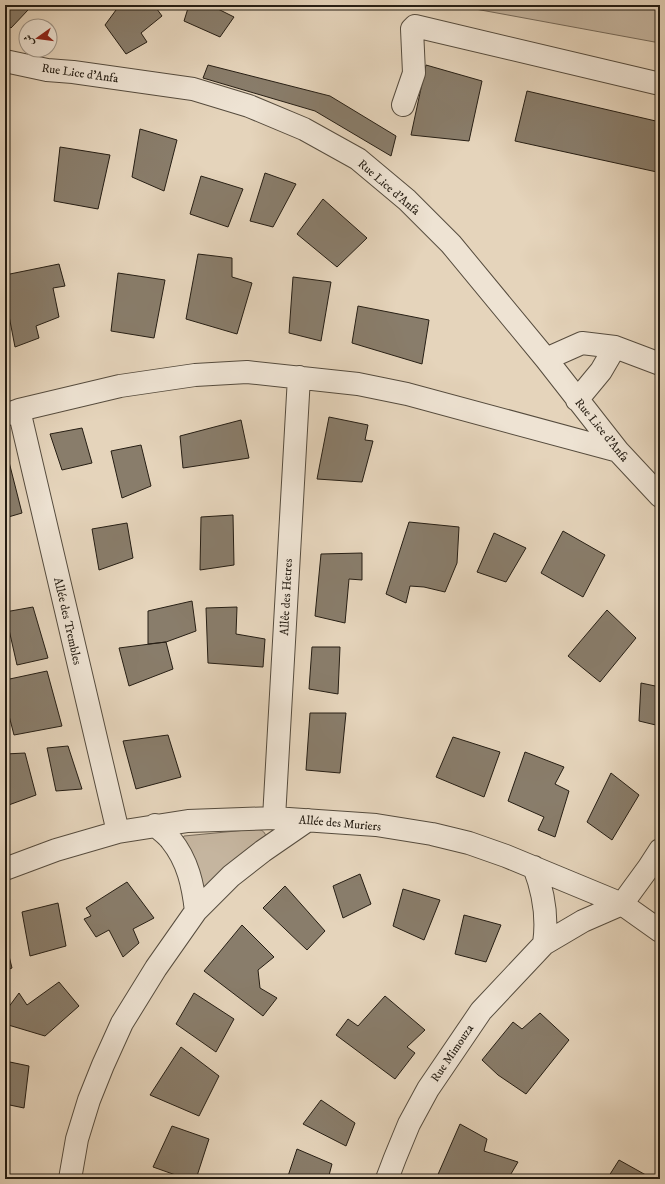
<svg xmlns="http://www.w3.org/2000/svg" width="665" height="1184" viewBox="0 0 665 1184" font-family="'IM FELL DW Pica',Amiri,serif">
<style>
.green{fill:#c5b59f;stroke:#766a5a}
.building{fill:#897d6b;stroke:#261e14}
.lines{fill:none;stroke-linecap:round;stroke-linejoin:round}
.minor-casing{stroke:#564c3e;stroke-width:24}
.minor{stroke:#eee3d3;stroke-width:22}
.labels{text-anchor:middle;stroke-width:3.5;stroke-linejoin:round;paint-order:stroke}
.street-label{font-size:12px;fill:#261e14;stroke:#eee3d3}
</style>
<rect width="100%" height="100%" fill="#e5d4bb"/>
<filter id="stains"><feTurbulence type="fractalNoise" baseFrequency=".005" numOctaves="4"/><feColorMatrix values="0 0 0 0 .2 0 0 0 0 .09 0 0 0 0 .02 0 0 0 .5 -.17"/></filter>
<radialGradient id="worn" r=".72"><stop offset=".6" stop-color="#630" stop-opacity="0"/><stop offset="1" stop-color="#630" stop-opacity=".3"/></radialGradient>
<path class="green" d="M456,5H660V43L459,6Z
M257,829C262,830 264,831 266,836L205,890L182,839L184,836Z"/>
<path class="building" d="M5,5H22L28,10L11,28L5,24Z
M110,5H154L162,16L141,33L147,42L126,54L105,25L116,10Z
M189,5H220L218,9L234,17L220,37L184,21Z
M208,65L330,96L396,136L391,156L315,111L203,78Z
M426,65L482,81L469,141L411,135Z
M527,91L660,122V153L657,172L515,141Z
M140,129L177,140L164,191L132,177Z
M60,147L110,155L98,209L54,201Z
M265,173L296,184L273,227L250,221Z
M201,176L243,189L228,227L190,214Z
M323,199L367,238L337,267L297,234Z
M198,254L232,258V277L252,283L237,334L186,319Z
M59,264L65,286L53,288L59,317L36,326L39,338L15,347L5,295V275Z
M118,273L165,280L154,338L111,331Z
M293,277L331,282L321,341L289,333Z
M358,306L429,320L422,364L352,343Z
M329,417L368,425L365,440L373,441L362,482L317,479Z
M241,420L249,458L183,468L180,436Z
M82,428L92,463L62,470L50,434Z
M141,445L151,486L122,498L111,451Z
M7,454L22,513L5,518V455Z
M233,515L234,565L200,570L201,517Z
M409,522L459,527L457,563L445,592L424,587L410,586L406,603L386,594Z
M127,523L133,558L99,570L92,529Z
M563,531L605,555L583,597L541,573Z
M494,533L526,548L506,582L477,572Z
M362,553V580L349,579L345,623L315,616L321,554Z
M192,601L196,631L166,642L148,644V611Z
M33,607L48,658L17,665L5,612Z
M237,607L236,634L265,639L263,667L208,663L206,608Z
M607,610L636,638L600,682L568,656Z
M166,642L173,669L129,686L119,648Z
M312,647H340L338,694L309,689Z
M47,671L62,726L14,735L5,700V680Z
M641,683L660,687V726L639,721Z
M310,713H346L340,773L306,770Z
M168,735L181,777L136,789L123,741Z
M453,737L500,752L484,797L436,777Z
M68,746L82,789L56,791L47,748Z
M525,752L564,767L555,784L569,791L555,837L538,830L544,817L508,801Z
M25,753L36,795L6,806L5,754Z
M611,773L639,795L612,840L587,822Z
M360,874L371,904L343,918L333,886Z
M127,882L154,918L133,929L139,943L123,957L109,930L96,937L84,919L91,916L86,908Z
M285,886L325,931L307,950L263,908Z
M403,889L440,900L424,940L393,926Z
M58,903L66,946L30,956L22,912Z
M464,915L501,925L486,962L455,954Z
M242,925L274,957L258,970L260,988L277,998L263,1016L204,971Z
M5,940L12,968L5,971Z
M59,982L79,1006L45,1036L5,1024V1012L19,993L27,1005Z
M194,993L234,1019L216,1052L176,1024Z
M385,996L425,1030L407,1047L415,1053L395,1079L336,1035L348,1019L358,1026Z
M540,1013L569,1040L526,1094L498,1075L482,1060L513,1022L522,1029Z
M181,1047L219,1076L199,1116L150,1095Z
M5,1061L29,1066L24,1108L5,1104Z
M321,1100L355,1123L346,1146L303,1124Z
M460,1124L487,1139L484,1151L518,1162L508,1179H475L468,1175L466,1179H436Z
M172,1126L209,1139L196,1179H187L153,1167Z
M297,1149L332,1164L328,1179H287Z
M619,1160L653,1179H607Z"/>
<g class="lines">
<defs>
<path id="minor" d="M5,61L47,70L73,72L193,89L249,106L304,129L358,159L407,200L451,244L546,359L618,451L660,496
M403,105L414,73L412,29L415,26L660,84
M546,359L582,343L615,347L660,364
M577,400L601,371L615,347
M19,410L118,832
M5,415L19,410L120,386L195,375L247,372L358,384L407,394L618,451
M274,818L299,377
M155,825C160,830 167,834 171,840C188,861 193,885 196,911
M534,867C544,893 548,917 544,944
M5,869L56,850L118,832L188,821L274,818L376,825L432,834L469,843L506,856L622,904L660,931
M70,1179L77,1139L89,1100L103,1065L122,1023L156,968L196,911L231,876L263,851L308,820
M387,1179L395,1158L409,1124L428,1089L481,1011L544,944L583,921L622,904L649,867L660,850"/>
</defs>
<use href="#minor" class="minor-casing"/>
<use href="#minor" class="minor"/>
</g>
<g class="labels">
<g class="street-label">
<text transform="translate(80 73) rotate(8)" y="4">Rue Lice d'Anfa</text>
<text transform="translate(389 187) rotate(41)" y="4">Rue Lice d'Anfa</text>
<text transform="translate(602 430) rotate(51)" y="4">Rue Lice d'Anfa</text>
<text transform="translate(286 597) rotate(-87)" y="4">Allêe des Hetres</text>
<text transform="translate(68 621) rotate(77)" y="4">Allée des Trembles</text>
<text transform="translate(340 823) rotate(5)" y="4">Allée des Muriers</text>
<text transform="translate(452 1053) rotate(-56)" y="4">Rue Mimouza</text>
</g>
</g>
<rect width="665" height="1184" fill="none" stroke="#e5d4bb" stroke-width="20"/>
<rect x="6" y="6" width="653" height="1172" fill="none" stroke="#261e14" stroke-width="2"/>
<rect x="10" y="10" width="645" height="1164" fill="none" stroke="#261e14"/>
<g transform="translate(38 38) rotate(256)"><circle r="19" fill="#eee3d3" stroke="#9e9487"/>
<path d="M0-3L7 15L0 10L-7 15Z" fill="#8f2418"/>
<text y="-6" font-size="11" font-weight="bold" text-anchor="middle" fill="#261e14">ش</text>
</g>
<rect width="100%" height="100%" filter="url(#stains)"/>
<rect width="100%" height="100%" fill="url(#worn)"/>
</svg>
